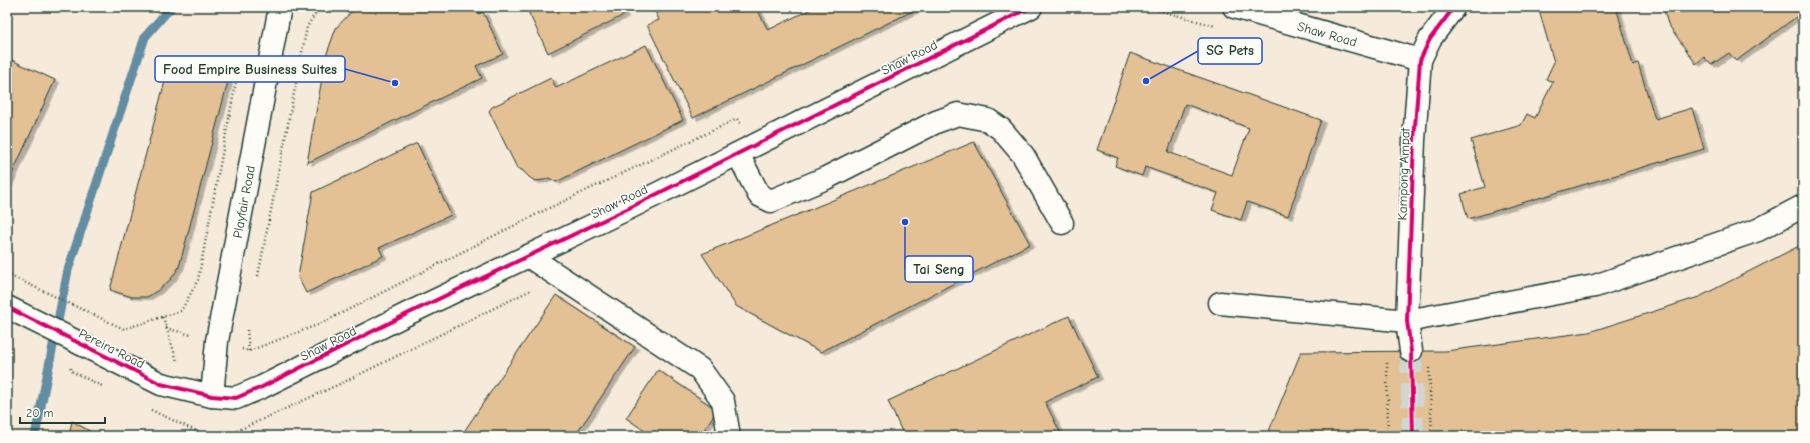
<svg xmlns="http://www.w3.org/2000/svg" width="1810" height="443" viewBox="0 0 1810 443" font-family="'Comic Neue',sans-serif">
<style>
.built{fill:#f6eada}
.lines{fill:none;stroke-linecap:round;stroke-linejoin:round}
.stream{stroke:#628da2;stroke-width:9}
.building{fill:#e4c095;stroke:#1f3d34;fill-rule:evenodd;filter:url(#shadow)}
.minor-tunnel{stroke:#d1d6d0;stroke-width:22;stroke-dasharray:22 11;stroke-linecap:butt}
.minor-casing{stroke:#1f3d34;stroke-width:25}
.path{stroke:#1f3d34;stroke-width:2.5;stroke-dasharray:1 3;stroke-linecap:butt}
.minor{stroke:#fdfcf7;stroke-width:22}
.cycleway-casing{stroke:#fdfcf7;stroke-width:6}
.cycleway{stroke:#d6006c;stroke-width:4}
.labels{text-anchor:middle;stroke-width:3.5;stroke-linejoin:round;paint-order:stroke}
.street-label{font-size:13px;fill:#1f3d34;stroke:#fdfcf7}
.leader{fill:none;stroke:#1d4ed8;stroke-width:1.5}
.callout-dot{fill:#1d4ed8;stroke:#fdfcf7;stroke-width:1.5}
.callout{fill:#fdfcf7;stroke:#1d4ed8;stroke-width:1.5}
.callout-label{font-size:14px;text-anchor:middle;font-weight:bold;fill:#1f3d34}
</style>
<defs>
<filter id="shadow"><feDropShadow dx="4.5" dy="2.5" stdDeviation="0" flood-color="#0004"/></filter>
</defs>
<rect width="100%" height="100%" fill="#fdfcf7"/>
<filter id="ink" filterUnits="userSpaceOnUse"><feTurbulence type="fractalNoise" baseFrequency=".025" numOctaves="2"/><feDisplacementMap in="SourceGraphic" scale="8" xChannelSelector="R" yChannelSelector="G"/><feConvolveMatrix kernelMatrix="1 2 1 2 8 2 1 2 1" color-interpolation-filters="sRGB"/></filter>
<g filter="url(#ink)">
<path class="built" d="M7,7H1803V436H7Z"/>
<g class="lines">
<path class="stream" d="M35,436L68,270L145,37L171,7"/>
</g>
<path class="building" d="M360,7H476L479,14L483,12L503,54L476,66L482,78L307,163L326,56L336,28L352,11Z
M526,7H620L624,15L548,53Z
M664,7H756L768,30L815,7H921L693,118L647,25L659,20L655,11Z
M1538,7H1616L1633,65L1638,63L1655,119L1692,108L1704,149L1468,219L1461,194L1485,187L1471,140L1521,125L1527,114L1535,118L1553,82L1546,79L1554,62Z
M1663,7H1803V12L1736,61L1729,53L1711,65L1704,57L1696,64L1668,24Z
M646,45L683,120L556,182L549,178L544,180L535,181L529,177L522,170L517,168L489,111L492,107L551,78L556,88Z
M1130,53L1321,120L1288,216L1247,202L1241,220L1212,210L1218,193L1145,167L1142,176L1115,166L1118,158L1097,150ZM1185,104L1249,128L1232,175L1168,152Z
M7,58L55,80L7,185Z
M171,58L230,74L179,267L171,279L157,291L147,297H132L110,290Z
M974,142L1030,244L821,352L736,306L702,254Z
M417,143L451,215L379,248L383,256L306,293L298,277L313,192Z
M1803,244V436H1267L1301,352L1446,351L1589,332L1699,297Z
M556,295L635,347L575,436H461Z
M1069,316L1098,377L1045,402L1062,436H904L888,401Z
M658,370L717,410L700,436H652L626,418Z
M72,421L98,436H69Z"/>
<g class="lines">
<path class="minor-tunnel" d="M1411,351L1413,436"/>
<defs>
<g id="minor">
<path id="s1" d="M1234,7L1420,60"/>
<path d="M738,154L759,195L771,201L826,178L936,122L958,114L988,120L1001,129L1023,155L1062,223"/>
<path d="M528,256L700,369L723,401L729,436"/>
<path d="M1220,303L1407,321L1595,286L1758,230L1803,206"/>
<path d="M7,307L161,384L212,396L236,398L262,387L407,314L631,207L1031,7"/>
<path d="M1411,351L1407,321L1414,140L1420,60L1430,39L1454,7"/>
<path id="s2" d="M212,396L217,341L280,7"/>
</g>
</defs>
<use href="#minor" class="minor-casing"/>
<path class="path" d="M1147,7L1215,26
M7,274L124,329L181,311L198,280L238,71L242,61
M258,276L307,27L319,7
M163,317L177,361
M166,328L191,335
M247,330L249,351
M242,349L249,351L320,324L541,212L737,119L740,123
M1387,363L1388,436
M71,368V371L102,386
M1429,368L1432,436
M151,410L207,436
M226,436L346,381L531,290"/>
<use href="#minor" class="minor"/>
<defs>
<path id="cycleway" d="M7,307L161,384L212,396L236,398L262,387L407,314L631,207L1031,7
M1413,436L1411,351L1407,321L1414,140L1420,60L1430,39L1454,7"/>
</defs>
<use href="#cycleway" class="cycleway-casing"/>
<use href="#cycleway" class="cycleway"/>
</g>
</g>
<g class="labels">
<g class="street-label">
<text dy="5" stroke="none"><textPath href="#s1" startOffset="97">Shaw Road</textPath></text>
<text transform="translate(909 57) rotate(-27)" y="5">Shaw Road</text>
<text transform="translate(1403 174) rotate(-88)" y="5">Kampong Ampat</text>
<text dy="5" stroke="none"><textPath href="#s2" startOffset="197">Playfair Road</textPath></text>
<text transform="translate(619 201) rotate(-26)" y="5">Shaw Road</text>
<text transform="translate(328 343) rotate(-27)" y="5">Shaw Road</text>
<text transform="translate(112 348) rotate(27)" y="5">Pereira Road</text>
</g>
</g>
<path class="leader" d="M1146 81L1198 51M395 83L345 69M905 222L905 269"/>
<g class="callout-dot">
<circle cx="1146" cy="81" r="4"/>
<circle cx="395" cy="83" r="4"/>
<circle cx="905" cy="222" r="4"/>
</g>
<g class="callout">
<rect x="1198" y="38" width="64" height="26" rx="4"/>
<rect x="155" y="56" width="190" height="26" rx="4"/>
<rect x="905" y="256" width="68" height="26" rx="4"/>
</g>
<g class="callout-label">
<text x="1230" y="55">SG Pets</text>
<text x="250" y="74">Food Empire Business Suites</text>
<text x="939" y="274">Tai Seng</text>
</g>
<rect width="1810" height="443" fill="none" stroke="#fdfcf7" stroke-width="24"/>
<rect x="12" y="12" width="1786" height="419" fill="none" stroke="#1f3d34" stroke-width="1.5" filter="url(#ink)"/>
<path d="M20 417v6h85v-6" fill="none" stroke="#1f3d34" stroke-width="2"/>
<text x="26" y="417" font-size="12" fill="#1f3d34" stroke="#fdfcf7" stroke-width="3" paint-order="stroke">20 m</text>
</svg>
